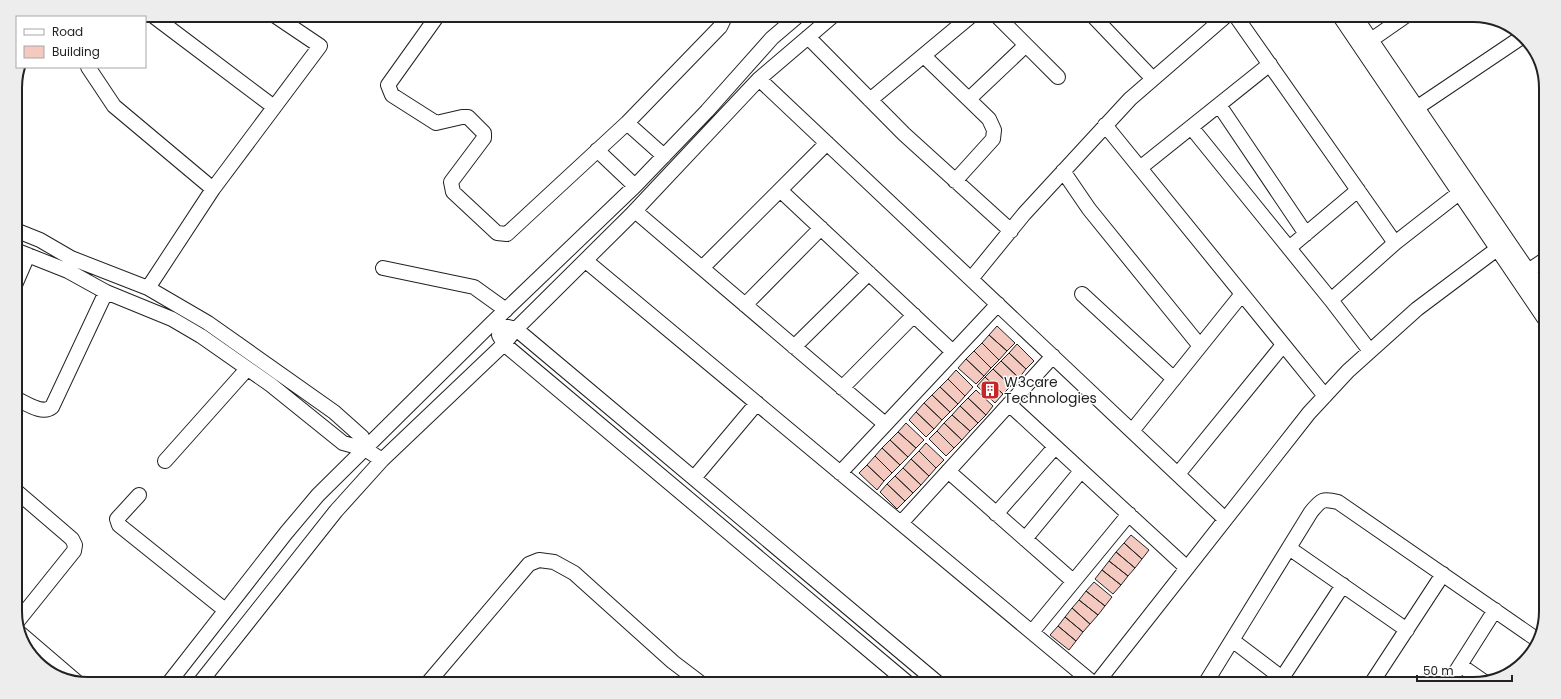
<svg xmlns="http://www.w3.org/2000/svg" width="1561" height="699" viewBox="0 0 1561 699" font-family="Poppins,sans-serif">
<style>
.building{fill:#f3c9c0;stroke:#222}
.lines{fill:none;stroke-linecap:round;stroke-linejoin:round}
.minor-casing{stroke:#222;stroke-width:16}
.minor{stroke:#fff;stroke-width:14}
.labels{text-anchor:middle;stroke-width:3;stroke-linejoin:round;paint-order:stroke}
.poi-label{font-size:14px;fill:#222;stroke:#fff;text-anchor:start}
.rim{fill:none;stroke:#222;stroke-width:2}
</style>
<rect width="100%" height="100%" fill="#fff"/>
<path class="building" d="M997,326L1015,343L1007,351L989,335Z
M989,335L1007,351L999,360L982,343Z
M982,343L999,360L991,368L974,351Z
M1017,344L1034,361L1026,369L1009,353Z
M974,351L991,368L984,376L966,359Z
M1009,353L1026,369L1019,378L1001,361Z
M966,359L984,376L976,384L958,368Z
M1001,361L1019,378L1011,386L993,369Z
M993,369L1011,386L1003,394L985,377Z
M956,370L973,387L965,396L948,379Z
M985,377L1003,394L995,403L977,386Z
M948,379L965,396L958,404L940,387Z
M940,387L958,404L950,412L932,395Z
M976,390L993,406L986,415L968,398Z
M932,395L950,412L942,420L924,403Z
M968,398L986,415L978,423L960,406Z
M924,403L942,420L934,429L916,412Z
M960,406L978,423L970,431L952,415Z
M916,412L934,429L926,437L909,420Z
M952,415L970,431L962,440L944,423Z
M906,423L924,440L916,448L898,432Z
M944,423L962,440L954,448L937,431Z
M937,431L954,448L946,456L929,439Z
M898,432L916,448L908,457L890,440Z
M890,440L908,457L900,465L882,448Z
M926,443L944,460L936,468L919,451Z
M882,448L900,465L892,473L875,456Z
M919,451L936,468L929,476L911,459Z
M875,456L892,473L884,481L867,465Z
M911,459L929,476L921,485L903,468Z
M867,465L884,481L877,490L859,473Z
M903,468L921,485L913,493L895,476Z
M895,476L913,493L905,501L887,484Z
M887,484L905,501L897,509L880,492Z
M1131,535L1149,550L1142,559L1124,543Z
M1124,543L1142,559L1135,568L1116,552Z
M1116,552L1135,568L1128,576L1109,561Z
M1109,561L1128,576L1121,585L1102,570Z
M1102,570L1121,585L1113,594L1095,579Z
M1094,582L1112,597L1105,606L1086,591Z
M1086,591L1105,606L1098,615L1079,600Z
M1079,600L1098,615L1090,624L1072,608Z
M1072,608L1090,624L1083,632L1065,617Z
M1065,617L1083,632L1076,641L1058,626Z
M1058,626L1076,641L1069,650L1050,635Z"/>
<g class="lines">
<defs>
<path id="minor" d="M152,15L274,107
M438,15L388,85L392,95L436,123L462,117H468L484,133V138L451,182L453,192L497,233L507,234L627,123
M996,15L1058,77
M1092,15L1153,79
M1235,15L1395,243L1331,300L1370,351
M1339,15L1546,321
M1354,15L1546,297
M808,37L904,134L1011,231
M1371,40L1407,15
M924,56L989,119L994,130L993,139L955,181
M88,67L114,106L213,189
M759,79L1225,519
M969,99L1026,45
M870,100L972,15
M1219,105L1306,234
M1409,113L1522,37
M1105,125L1325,396
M1191,127L1331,300
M597,150L635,186
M664,156L627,123L720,27L723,21L721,15
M1140,168L1270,64
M1063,171L1089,209L1200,346
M780,190L953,352
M635,211L885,424
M15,230L40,240L71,258L148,288L208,323L334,412L362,437L365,449
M1395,243L1459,193
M1289,248L1358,190
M15,250L68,271L106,292L172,319L201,336L271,385L343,443L365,449L382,460
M586,261L1094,684
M383,268L474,287L506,310
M702,268L827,143
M1528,271L1546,259
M971,279L1024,214L1130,99L1227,15
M15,285L28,255
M148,288L213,189L320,46L274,15
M1082,294L1174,379
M745,305L821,228
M492,323L516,329L939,684
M499,335L504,344L909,684
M794,347L869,273
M842,388L914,315
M15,398C26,403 42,415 52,407L106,292
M1009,404L1187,568
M1132,431L1242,294
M165,461L247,369
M948,471L1073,581
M840,473L998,304
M1178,474L1283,345
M694,478L757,403
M15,490L72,539L75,545L74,551L17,622
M139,495L117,519L119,525L225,610
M996,514L1055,447
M901,523L1053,356
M1025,539L1081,471
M1289,548L1407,630
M1032,632L1129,514
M21,634L77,682
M1232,640L1290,684
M1460,665L1483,681
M1282,678L1343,585
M168,684L286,533L318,495L492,323L635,186L707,111L772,38L799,15
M199,684L336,511L382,460L504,344L516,329L631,215L759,79L834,15
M427,684L529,564L539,560L554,562L574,573L673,662L702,684
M1096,684L1309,413L1348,371L1417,309L1497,249
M1205,684L1311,512C1321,500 1322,498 1338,502L1539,641
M1371,684L1443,574
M1448,684L1495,610"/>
</defs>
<use href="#minor" class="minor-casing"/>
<use href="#minor" class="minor"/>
</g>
<defs>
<symbol id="building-square" viewBox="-11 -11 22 22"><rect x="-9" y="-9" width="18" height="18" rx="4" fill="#c62828" stroke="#fff"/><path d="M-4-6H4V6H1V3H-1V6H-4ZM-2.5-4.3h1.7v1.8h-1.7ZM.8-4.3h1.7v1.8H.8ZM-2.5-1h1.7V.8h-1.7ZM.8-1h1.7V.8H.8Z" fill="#fff"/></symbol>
</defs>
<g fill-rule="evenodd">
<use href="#building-square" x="979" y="379" width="22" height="22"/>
</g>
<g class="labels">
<g class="poi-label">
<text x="1004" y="387">W3care<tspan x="1004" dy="16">Technologies</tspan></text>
</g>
</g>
<path d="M0 0H1561V699H0ZM88 22H1473A66 66 0 0 1 1539 88V611A66 66 0 0 1 1473 677H88A66 66 0 0 1 22 611V88A66 66 0 0 1 88 22Z" fill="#ededed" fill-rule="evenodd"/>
<path class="rim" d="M88 22H1473A66 66 0 0 1 1539 88V611A66 66 0 0 1 1473 677H88A66 66 0 0 1 22 611V88A66 66 0 0 1 88 22Z"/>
<rect x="16" y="16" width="130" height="52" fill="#ffffff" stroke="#a7a7a7"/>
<rect x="24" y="29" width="20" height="6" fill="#ffffff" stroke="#a7a7a7"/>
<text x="52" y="36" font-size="12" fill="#222222">Road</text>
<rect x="24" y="46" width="20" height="12" fill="#f3c9c0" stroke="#a7a7a7"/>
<text x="52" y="56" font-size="12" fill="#222222">Building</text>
<path d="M1417 675v6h95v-6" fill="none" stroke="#222222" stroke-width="2"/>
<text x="1423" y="675" font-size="12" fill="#222222" stroke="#ffffff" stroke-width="3" paint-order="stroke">50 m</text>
</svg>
